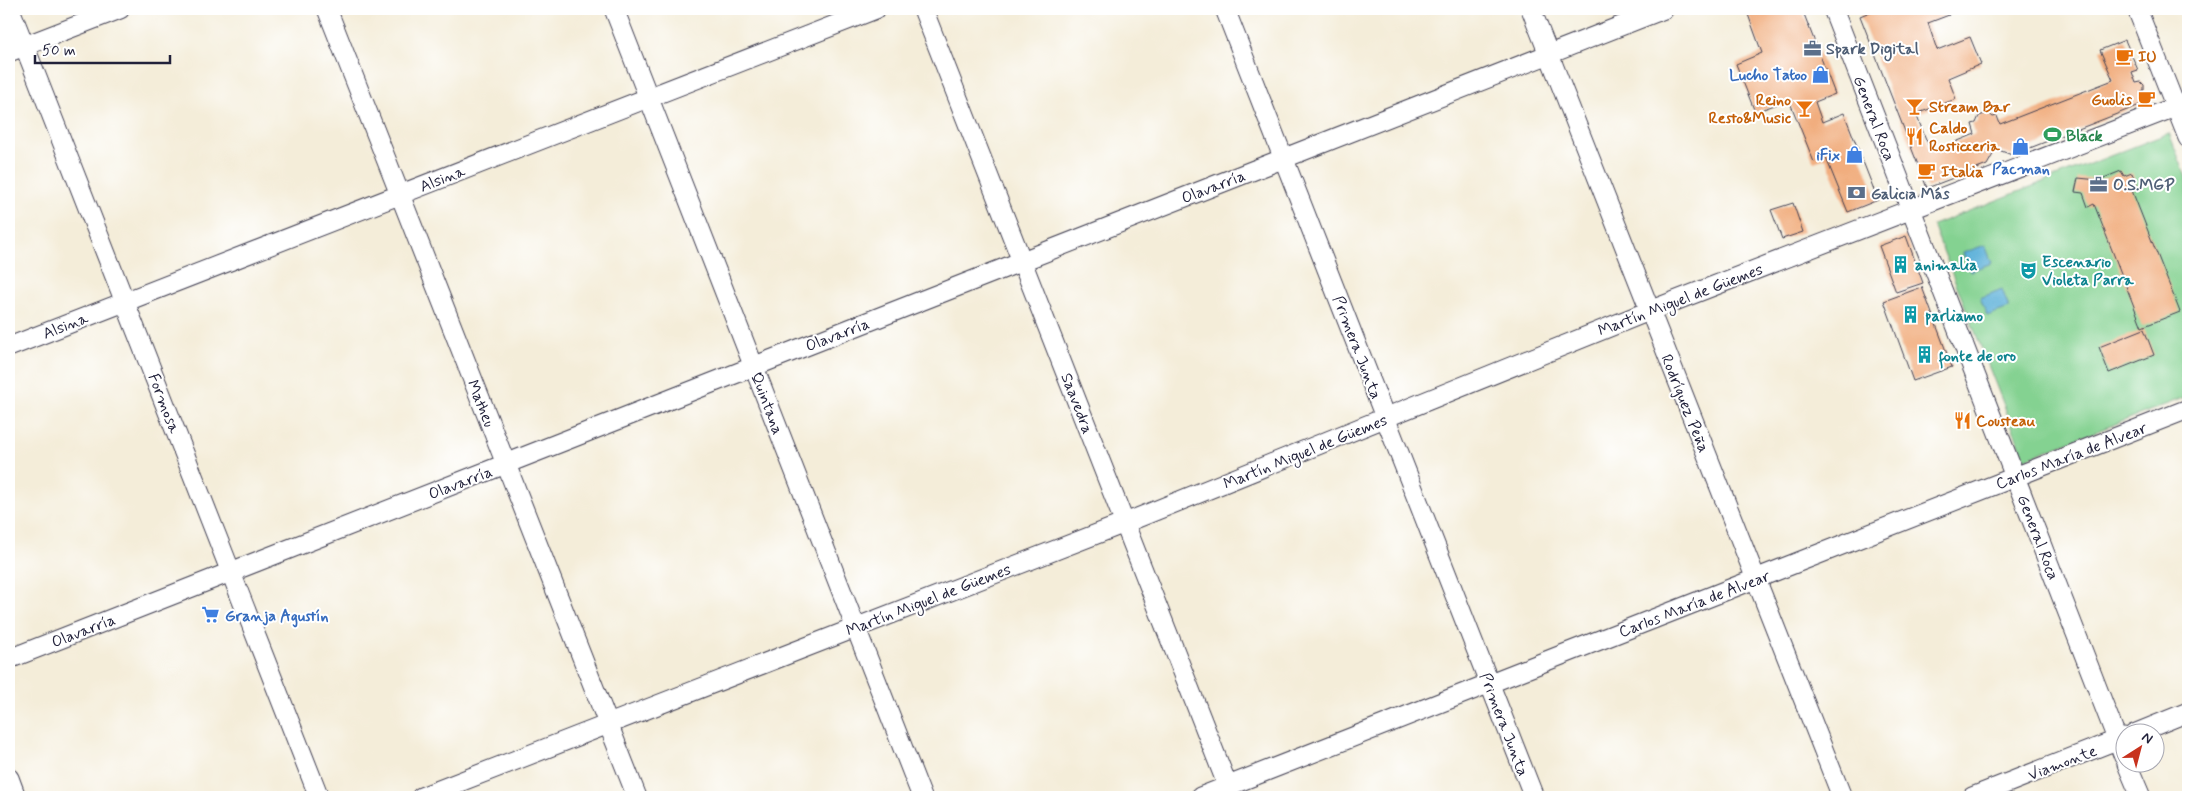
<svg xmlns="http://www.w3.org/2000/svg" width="2197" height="806" viewBox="0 0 2197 806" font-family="Mynerve,sans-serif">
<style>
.green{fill:#84d291;stroke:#537a66}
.water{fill:#5db1d9;stroke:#406a8a}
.building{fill:#f1ad7e}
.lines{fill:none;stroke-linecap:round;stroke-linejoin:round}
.street-casing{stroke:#424053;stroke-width:21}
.street{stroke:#fff;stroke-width:19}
.labels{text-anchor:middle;stroke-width:4;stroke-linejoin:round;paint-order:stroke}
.service-label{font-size:16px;font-weight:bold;fill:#4e5e75;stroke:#fff;text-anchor:start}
.food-label{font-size:16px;font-weight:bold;fill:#c56008;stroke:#fff;text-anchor:start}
.shop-label{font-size:16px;font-weight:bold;fill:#366cbe;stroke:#fff;text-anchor:end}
.street-label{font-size:16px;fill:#22223b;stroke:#fff}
.leisure-label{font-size:16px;font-weight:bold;fill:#27864d;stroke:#fff;text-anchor:start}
.culture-label{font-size:16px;font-weight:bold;fill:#0d838f;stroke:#fff;text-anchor:start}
</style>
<rect width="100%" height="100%" fill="#fff"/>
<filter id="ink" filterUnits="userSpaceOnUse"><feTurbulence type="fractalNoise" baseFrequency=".02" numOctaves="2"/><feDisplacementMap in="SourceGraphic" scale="10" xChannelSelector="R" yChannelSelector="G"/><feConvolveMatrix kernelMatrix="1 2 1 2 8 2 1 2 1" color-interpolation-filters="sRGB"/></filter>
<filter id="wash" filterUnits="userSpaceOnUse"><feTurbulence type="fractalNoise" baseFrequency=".0096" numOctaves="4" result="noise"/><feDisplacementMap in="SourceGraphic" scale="20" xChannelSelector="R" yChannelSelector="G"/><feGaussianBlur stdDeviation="1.12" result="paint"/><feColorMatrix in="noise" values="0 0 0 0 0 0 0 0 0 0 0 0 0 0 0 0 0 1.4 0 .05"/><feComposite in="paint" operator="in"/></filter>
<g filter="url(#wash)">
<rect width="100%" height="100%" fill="#f4edd9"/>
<path class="green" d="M2169,133L2188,182V396L2025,459L1933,225Z"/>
<path class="water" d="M1985,245L1992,263L1970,271L1963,253Z
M2002,289L2009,308L1987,316L1980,298Z"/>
<g id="blocks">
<path class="building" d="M1746,9H1802L1835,94L1815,102L1822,122L1844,113L1878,200L1848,212L1826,158L1814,162L1789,100L1755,112L1736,64L1762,53Z
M1872,9H1947L1949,15L1928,23L1937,50L1970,37L1981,64L1948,78L1956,99L1916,114L1931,152L1975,134L1972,124L1976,123L1979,116L1988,113L1993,117L1997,116L2000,124L2113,80L2100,50L2125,40L2138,70L2132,72L2136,83L2141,82L2144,85V90L2140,92L2145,103L2012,155L1996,149L1987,165L1927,188L1860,16L1872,11Z
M2121,171L2124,176L2132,173L2137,186L2131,188L2180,312L2142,327L2094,204L2088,207L2083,193L2075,192L2078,178L2099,180Z
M1793,203L1803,232L1782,239L1771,210Z
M1906,236L1923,283L1896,292L1879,246Z
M1922,287L1952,367L1913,381L1884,301Z
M2144,329L2154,355L2109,373L2099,347Z"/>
</g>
</g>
<g filter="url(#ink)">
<use href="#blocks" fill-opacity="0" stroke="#424053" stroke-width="1"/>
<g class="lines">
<defs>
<path id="street" d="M10,9L319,797
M327,9L637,797
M614,9L922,797
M923,9L1232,797
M1225,9L1534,797
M1531,9L1842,797
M1833,9L2124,757
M2137,9L2188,138
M9,52L120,9
M9,347L876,9
M9,659L1664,9
M2134,734L2188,712
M2127,764L2141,797
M9,778L16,797
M421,797L1125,523L1649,311L2188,102
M1200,797L2188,409
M1972,797L2124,737"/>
</defs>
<use href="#street" class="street-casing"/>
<use href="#street" class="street"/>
</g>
</g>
<defs>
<symbol id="office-bare" viewBox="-9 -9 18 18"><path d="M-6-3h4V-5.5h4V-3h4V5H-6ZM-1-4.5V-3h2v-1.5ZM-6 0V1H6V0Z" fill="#5c6f8a" stroke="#fff" stroke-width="2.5" paint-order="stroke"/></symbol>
<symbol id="cafe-bare" viewBox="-9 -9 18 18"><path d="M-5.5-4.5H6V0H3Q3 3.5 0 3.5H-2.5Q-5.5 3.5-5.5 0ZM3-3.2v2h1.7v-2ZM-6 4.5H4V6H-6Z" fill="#e8710a" stroke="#fff" stroke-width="2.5" paint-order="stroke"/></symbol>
<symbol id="shop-bare" viewBox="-9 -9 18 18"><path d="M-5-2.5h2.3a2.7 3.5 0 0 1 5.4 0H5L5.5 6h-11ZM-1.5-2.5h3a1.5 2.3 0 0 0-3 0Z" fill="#3f7fe0" stroke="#fff" stroke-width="2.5" paint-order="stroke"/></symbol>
<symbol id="bar-bare" viewBox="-9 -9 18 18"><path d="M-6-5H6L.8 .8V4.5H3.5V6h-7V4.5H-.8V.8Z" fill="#e8710a" stroke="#fff" stroke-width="2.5" paint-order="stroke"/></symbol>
<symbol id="stadium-bare" viewBox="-9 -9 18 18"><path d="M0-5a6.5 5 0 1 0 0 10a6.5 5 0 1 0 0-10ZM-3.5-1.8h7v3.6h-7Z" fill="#2e9e5b" stroke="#fff" stroke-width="2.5" paint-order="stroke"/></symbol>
<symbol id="restaurant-bare" viewBox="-9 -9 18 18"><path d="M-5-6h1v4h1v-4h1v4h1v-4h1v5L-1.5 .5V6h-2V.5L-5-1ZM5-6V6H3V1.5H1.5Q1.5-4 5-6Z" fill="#e8710a" stroke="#fff" stroke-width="2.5" paint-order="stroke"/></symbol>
<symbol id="bank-bare" viewBox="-9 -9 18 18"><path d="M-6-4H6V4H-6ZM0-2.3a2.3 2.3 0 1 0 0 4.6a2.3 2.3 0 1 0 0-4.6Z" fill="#5c6f8a" stroke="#fff" stroke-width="2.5" paint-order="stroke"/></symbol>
<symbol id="building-bare" viewBox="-9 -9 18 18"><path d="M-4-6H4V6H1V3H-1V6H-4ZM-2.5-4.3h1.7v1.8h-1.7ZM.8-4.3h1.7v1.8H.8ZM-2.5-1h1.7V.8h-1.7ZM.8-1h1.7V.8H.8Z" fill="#0f9aa8" stroke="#fff" stroke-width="2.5" paint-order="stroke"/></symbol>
<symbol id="theatre-bare" viewBox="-9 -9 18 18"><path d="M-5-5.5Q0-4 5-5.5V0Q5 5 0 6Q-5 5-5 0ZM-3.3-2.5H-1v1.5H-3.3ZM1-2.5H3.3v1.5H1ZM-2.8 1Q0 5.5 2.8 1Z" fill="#0f9aa8" stroke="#fff" stroke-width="2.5" paint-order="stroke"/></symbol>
<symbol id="supermarket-bare" viewBox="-9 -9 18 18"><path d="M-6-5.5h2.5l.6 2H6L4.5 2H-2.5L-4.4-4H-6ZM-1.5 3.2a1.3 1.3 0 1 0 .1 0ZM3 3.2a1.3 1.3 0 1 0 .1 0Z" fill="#3f7fe0" stroke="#fff" stroke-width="2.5" paint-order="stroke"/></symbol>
</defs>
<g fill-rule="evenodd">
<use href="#office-bare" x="1800" y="36" width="25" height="25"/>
<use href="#cafe-bare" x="2112" y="44" width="25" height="25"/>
<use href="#shop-bare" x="1808" y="62" width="25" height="25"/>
<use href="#cafe-bare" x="2134" y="86" width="25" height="25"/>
<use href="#bar-bare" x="1902" y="94" width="25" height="25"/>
<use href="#bar-bare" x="1792" y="96" width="25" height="25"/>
<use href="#stadium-bare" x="2040" y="122" width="25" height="25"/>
<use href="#restaurant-bare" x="1902" y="124" width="25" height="25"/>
<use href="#shop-bare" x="2008" y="134" width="25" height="25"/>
<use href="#shop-bare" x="1842" y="142" width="25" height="25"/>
<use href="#cafe-bare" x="1914" y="158" width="25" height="25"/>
<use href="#office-bare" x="2086" y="172" width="25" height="25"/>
<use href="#bank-bare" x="1844" y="180" width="25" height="25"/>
<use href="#building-bare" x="1888" y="252" width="25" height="25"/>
<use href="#theatre-bare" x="2016" y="258" width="25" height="25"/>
<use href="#building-bare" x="1898" y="302" width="25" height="25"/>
<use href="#building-bare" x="1912" y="342" width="25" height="25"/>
<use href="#restaurant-bare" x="1950" y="408" width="25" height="25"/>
<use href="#supermarket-bare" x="198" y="602" width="25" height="25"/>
</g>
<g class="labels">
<g class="service-label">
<text x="1826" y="54">Spark Digital</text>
<text x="2113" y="190">O.S.MGP</text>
<text x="1871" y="199">Galicia Más</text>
</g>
<g class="food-label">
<text x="2138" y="62">IU</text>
<text x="1791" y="105" text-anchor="end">Reino<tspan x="1791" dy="18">Resto&amp;Music</tspan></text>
<text x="2132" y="105" text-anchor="end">Guolis</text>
<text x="1929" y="112">Stream Bar</text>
<text x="1929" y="133">Caldo<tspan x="1929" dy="18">Rosticceria</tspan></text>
<text x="1941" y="177">Italia</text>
<text x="1976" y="426">Cousteau</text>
</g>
<g class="shop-label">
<text x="1807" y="80">Lucho Tatoo</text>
<text x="1840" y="160">iFix</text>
<text x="2021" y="174" text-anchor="middle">Pacman</text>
<text x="225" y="621" text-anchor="start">Granja Agustín</text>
</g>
<g class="street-label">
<text transform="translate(1875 118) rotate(69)" y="6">General Roca</text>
<text transform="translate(442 178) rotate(-21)" y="6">Alsina</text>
<text transform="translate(1213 186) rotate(-21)" y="6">Olavarría</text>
<text transform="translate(1680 299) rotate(-21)" y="6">Martín Miguel de Güemes</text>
<text transform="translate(65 325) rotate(-21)" y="6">Alsina</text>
<text transform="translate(837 334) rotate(-21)" y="6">Olavarría</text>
<text transform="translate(1358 347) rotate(69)" y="6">Primera Junta</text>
<text transform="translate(165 403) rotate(69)" y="6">Formosa</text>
<text transform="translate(482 403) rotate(68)" y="6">Matheu</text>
<text transform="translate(768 403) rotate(69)" y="6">Quintana</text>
<text transform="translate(1078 403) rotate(69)" y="6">Saavedra</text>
<text transform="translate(1686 403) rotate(68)" y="6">Rodríguez Peña</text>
<text transform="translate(1305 451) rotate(-22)" y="6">Martín Miguel de Güemes</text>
<text transform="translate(2071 455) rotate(-21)" y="6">Carlos María de Alvear</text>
<text transform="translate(460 482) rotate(-21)" y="6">Olavarría</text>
<text transform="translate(2039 537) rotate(69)" y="6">General Roca</text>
<text transform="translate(928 599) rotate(-21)" y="6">Martín Miguel de Güemes</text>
<text transform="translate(1694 603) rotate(-21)" y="6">Carlos María de Alvear</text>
<text transform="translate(83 630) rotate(-21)" y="6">Olavarría</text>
<text transform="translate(1505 724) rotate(69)" y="6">Primera Junta</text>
<text transform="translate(2062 762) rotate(-21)" y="6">Viamonte</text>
</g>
<g class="leisure-label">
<text x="2066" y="141">Black</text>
</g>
<g class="culture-label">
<text x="2042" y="267">Escenario<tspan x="2042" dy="18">Violeta Parra</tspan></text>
<text x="1915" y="270">animalia</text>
<text x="1925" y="321">parliamo</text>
<text x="1939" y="361">fonte de oro</text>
</g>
</g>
<rect width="2197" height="806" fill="none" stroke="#fff" stroke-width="30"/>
<g transform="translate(2140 748) rotate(36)"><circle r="24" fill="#ffffff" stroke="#a7a7b1"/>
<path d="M0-4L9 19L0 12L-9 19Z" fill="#c8321e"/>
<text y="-8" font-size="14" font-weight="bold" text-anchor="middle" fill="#22223b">N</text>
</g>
<path d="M35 55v8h135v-8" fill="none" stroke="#22223b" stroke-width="2.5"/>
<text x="42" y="55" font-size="15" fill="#22223b" stroke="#ffffff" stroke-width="4" paint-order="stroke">50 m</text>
</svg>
